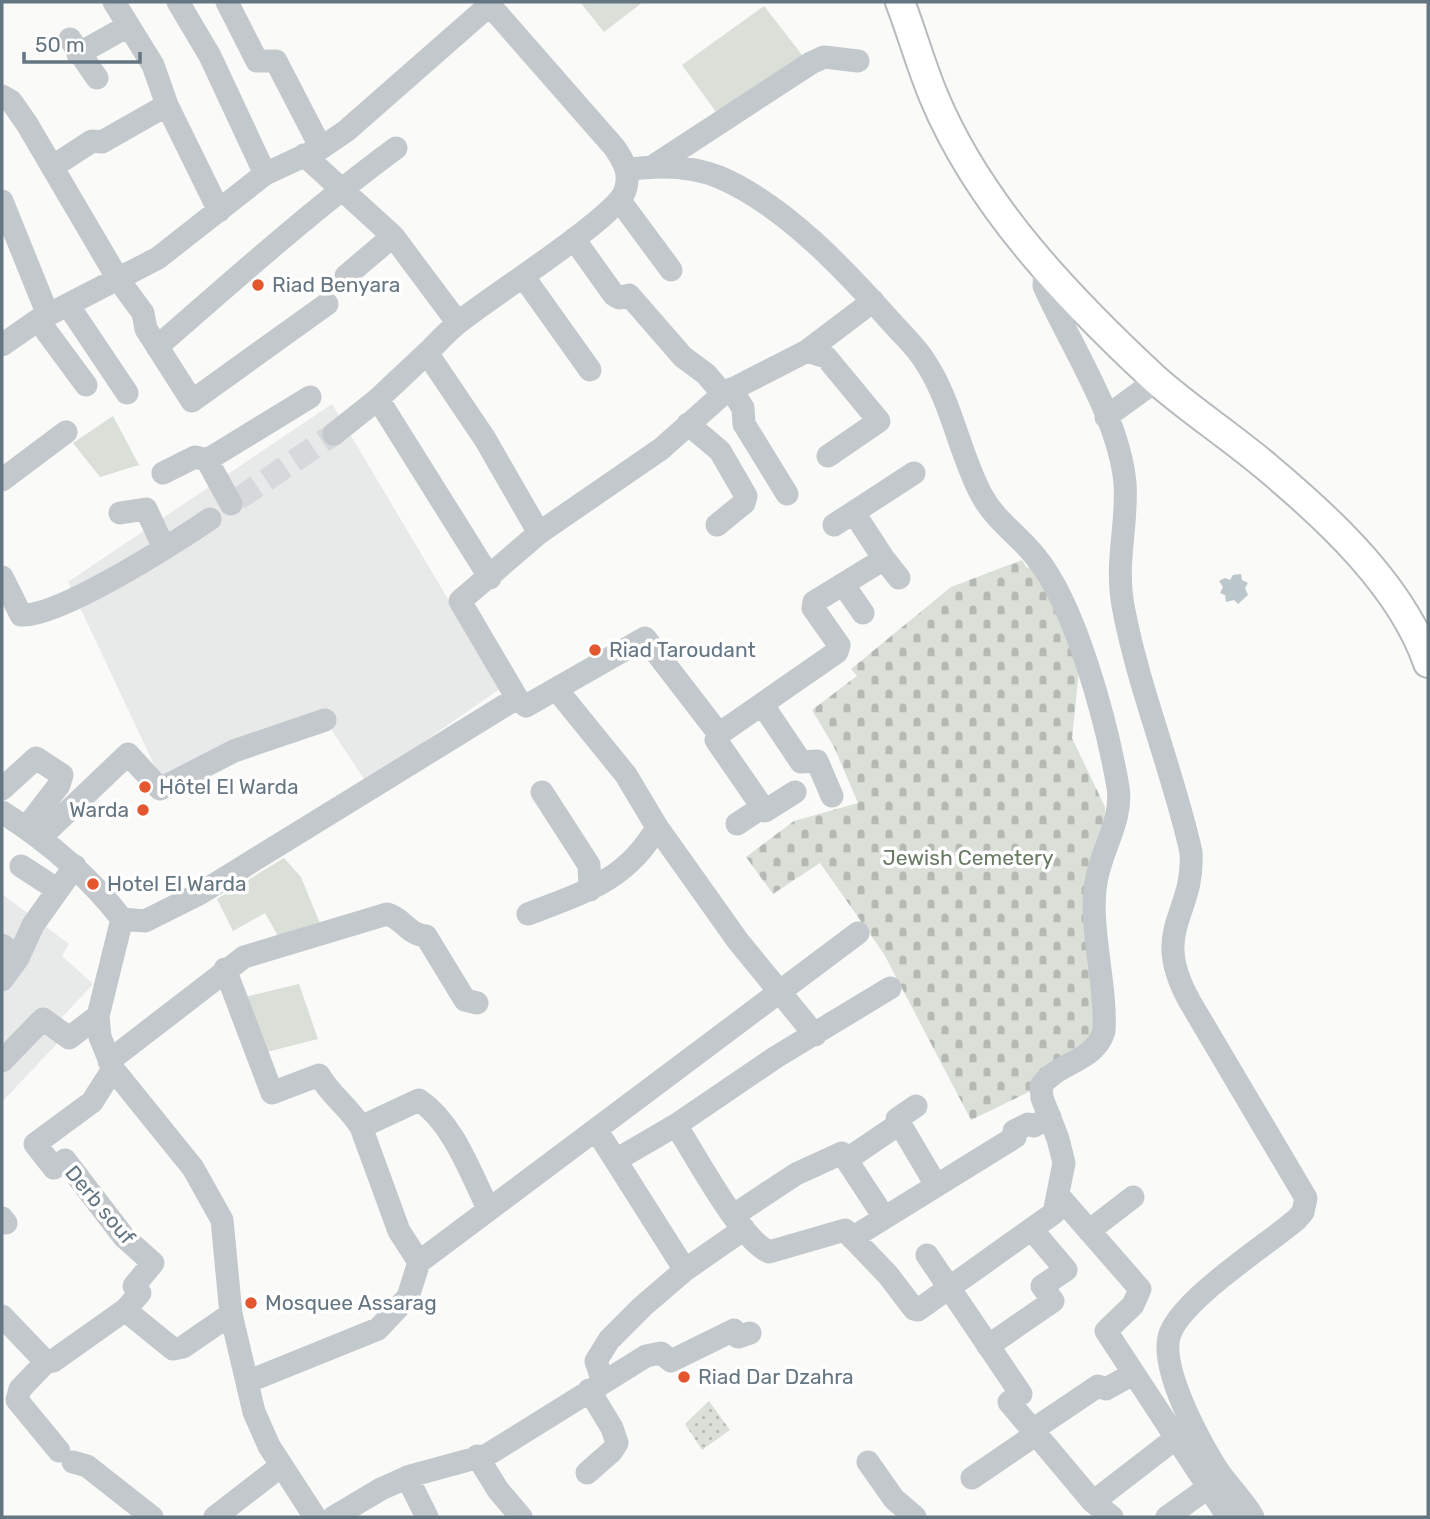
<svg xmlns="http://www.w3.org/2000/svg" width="1430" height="1519" viewBox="0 0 1430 1519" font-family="Rubik,sans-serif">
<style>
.built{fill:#e8e9e9}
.cemetery{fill:url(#cemetery-stones)}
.park{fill:url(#park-dots)}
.garden{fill:#dadfd7}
.water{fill:#bbc7cb}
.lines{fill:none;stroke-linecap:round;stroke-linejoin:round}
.minor-tunnel{stroke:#d5d9db;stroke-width:23;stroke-dasharray:23 11;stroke-linecap:butt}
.major-casing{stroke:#b5babe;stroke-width:32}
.minor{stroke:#c3c8cc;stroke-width:23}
.major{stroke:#fff;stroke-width:28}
.poi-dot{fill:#e4572e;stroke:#fff;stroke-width:2.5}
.labels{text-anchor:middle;stroke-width:7;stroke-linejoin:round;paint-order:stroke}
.poi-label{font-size:21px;fill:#657683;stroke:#fff;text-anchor:start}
.park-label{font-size:21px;fill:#687a64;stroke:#fff}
.street-label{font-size:21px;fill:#657683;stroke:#fff}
</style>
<defs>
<pattern id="cemetery-stones" width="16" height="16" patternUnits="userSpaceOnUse" patternTransform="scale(1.75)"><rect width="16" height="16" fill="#dadfd7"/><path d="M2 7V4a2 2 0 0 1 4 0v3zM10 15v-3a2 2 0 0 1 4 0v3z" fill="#b4b9b4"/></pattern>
<pattern id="park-dots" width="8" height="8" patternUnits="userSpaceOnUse" patternTransform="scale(1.75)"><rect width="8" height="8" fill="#dadfd7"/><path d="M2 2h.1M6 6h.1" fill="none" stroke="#b4b9b4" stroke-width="1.8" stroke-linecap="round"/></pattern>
</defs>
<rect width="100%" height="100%" fill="#fafaf8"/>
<path class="built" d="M332,404L501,688L366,782L325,720L165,788L68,582Z
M2,894L69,944L62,956L93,984L55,1025L65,1035L2,1102Z"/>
<path class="cemetery" d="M1022,560L1027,568L1036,564L1080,661L1072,738L1105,807L1096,1041L1033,1090L971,1120L884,954L820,863L773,894L746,857L794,821L858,803L834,747L812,710L857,676L851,669L951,587Z"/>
<path class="park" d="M709,1401L730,1430L702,1450L685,1424Z"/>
<path class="garden" d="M580,2H643L604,32Z
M764,6L806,60L719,116L682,65Z
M113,416L139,465L100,477L73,443Z
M284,858L301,877L323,931L282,943L265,913L233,931L217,899Z
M299,984L318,1039L259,1054L240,998Z"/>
<path class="water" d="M1241,574L1242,580L1248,583L1245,588L1248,595L1238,604L1234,600L1226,602L1225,595L1220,593L1223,587L1219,581L1225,578L1230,580L1233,575Z"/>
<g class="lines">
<path class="minor-tunnel" d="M238,499L334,434"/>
<defs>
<path id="major" d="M900,2C912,33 921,66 934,97C980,207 1069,299 1155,379C1191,411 1232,437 1268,468C1329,519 1402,587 1428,663"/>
</defs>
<use href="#major" class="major-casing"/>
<path class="minor" d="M114,2L153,65L167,105L219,211
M178,2L210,56L265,174
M227,2L257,61H276L321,148
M487,2L614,147C624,161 631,174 625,191C615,218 488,298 458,323C447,332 437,343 427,353L485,439L539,533L460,601L517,698L526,706L645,638L719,734L716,740L765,811L795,792
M70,39L97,78
M78,54L128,26
M2,96L11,101L27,124L118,279L143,313L146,329L192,401L327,304
M304,155L393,236L458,323
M655,165L811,63L824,57L858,61
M52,167L92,141L102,142L167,105
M627,170C659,165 689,165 719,177C785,205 847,272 894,325C905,337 918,349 926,363C952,403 959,452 981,494C996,522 1017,533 1035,556C1076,605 1107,724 1118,787C1123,818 1103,847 1097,877C1087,922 1107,983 1104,1031C1095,1062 1058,1062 1041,1086L1042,1098L1058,1139L1064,1163L1054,1213L918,1310L914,1309L888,1275L845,1230L769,1252C739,1238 696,1156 676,1125
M2,201L48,315
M620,201L671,270
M574,239L614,295L619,298L629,295L683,357L706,374L723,394
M1045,269L1044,286C1071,346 1119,418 1125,483C1128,528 1114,562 1124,611C1140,693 1173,771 1191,852C1195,916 1149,929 1190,1002L1306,1198L1303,1212L1297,1219C1267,1245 1178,1301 1169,1337C1161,1370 1198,1438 1215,1466C1226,1484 1243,1499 1253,1517
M346,276L393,236
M523,276L590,370
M68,305L127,393
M38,320L86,385
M2,345L38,320L158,258L265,174L321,148L346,131L493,2
M157,347C235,279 312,210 396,148
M807,351L826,357L879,421L828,456
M731,389L743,408L744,424L787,494
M378,399L490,578
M1106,417L1157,380
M688,424L720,451L746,496L744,503L717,525
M334,434L378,399L427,353
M163,473L195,457L207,460
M2,480L66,432
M231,504L207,460L310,397
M120,513L146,509L164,548
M854,513L884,559
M834,525L914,473
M539,533L661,449L723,394L807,351L873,301
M2,577L21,615C58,618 176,542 210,519
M843,584L863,613
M557,690L626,775L657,827L738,941L815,1035
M762,704L801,762L817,761L832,796
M719,734L837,652L839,645L813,608L814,602L884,559L899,578
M2,789L36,758L62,775L59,785L26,828
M542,792L589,865L590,890
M2,812C49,842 88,875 122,919L98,1016L100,1037L113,1069L193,1168L222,1220L231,1314L254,1412L269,1446L315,1517
M737,824L763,807
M41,837L128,754L160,789L234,751L325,720
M21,866L58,890
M528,914C582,893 627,881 657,827
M122,919L145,921L199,894L517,698
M2,945L18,958L2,980
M18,958L33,925L75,866
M225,969L272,1093L319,1075C331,1096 348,1106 361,1127
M2,1061L43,1019L69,1038L98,1016
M109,1061L244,957L387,914C403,918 408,935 426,936L465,1000L477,1003
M113,1069L92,1102L35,1144L54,1168L65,1160L124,1237L153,1263L134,1286L140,1293L125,1310
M916,1106L897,1119L936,1185
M597,1131L685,1270
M616,1160L676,1125L776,1057L890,988
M846,1160L899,1124
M1058,1195L1140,1289L1133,1305L1106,1331L1228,1517
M734,1215L796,1174L842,1153L884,1217
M2,1218L6,1223
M1089,1231L1133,1197
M852,1238L1015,1137L1014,1131L1028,1124L1034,1126L1050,1117
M927,1255L1021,1394L1009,1402L1093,1502L1112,1517
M419,1262L399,1231L361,1127L419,1100C453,1123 470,1172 488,1208
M2,1316L46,1362L53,1361L125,1310L173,1349L183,1347L231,1314
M988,1346L1053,1301L1042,1286L1066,1270L1033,1231
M46,1362L20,1389L17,1400L59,1451
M247,1382L378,1329L408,1297L419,1262L858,933
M603,1382L596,1361L609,1340L643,1306L685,1270L744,1229
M1031,1431L1098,1386L1106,1389L1133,1374
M477,1456L498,1490L521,1517
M73,1462L87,1466L152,1517
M868,1462L894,1499L915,1517
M587,1473L612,1451L617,1443L612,1428L589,1390
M407,1477L427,1517
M972,1478L1035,1435
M1093,1502L1176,1438
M215,1517L281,1466
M334,1517L381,1489L410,1476L487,1455L646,1356L661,1353L671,1361L734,1330L738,1337L750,1333
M1167,1517L1209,1487"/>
<use href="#major" class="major"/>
</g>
<g class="poi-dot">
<circle cx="258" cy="285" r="7"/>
<circle cx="595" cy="650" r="7"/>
<circle cx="145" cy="787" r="7"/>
<circle cx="143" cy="810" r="7"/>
<circle cx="93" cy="884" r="7"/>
<circle cx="251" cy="1303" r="7"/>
<circle cx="684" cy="1377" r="7"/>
</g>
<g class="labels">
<g class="poi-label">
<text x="272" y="292">Riad Benyara</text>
<text x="609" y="657">Riad Taroudant</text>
<text x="159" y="794">Hôtel El Warda</text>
<text x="129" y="817" text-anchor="end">Warda</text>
<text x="107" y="891">Hotel El Warda</text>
<text x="265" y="1310">Mosquee Assarag</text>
<text x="698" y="1384">Riad Dar Dzahra</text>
</g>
<g class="park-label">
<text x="968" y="865">Jewish Cemetery</text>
</g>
<g class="street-label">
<text transform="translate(100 1205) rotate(50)" y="7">Derb souf</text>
</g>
</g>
<rect width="1430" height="1519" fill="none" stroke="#657683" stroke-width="7"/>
<path d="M24 52v10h116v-10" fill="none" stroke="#657683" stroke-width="3.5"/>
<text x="35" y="52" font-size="21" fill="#657683" stroke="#ffffff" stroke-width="5" paint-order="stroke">50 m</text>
</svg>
